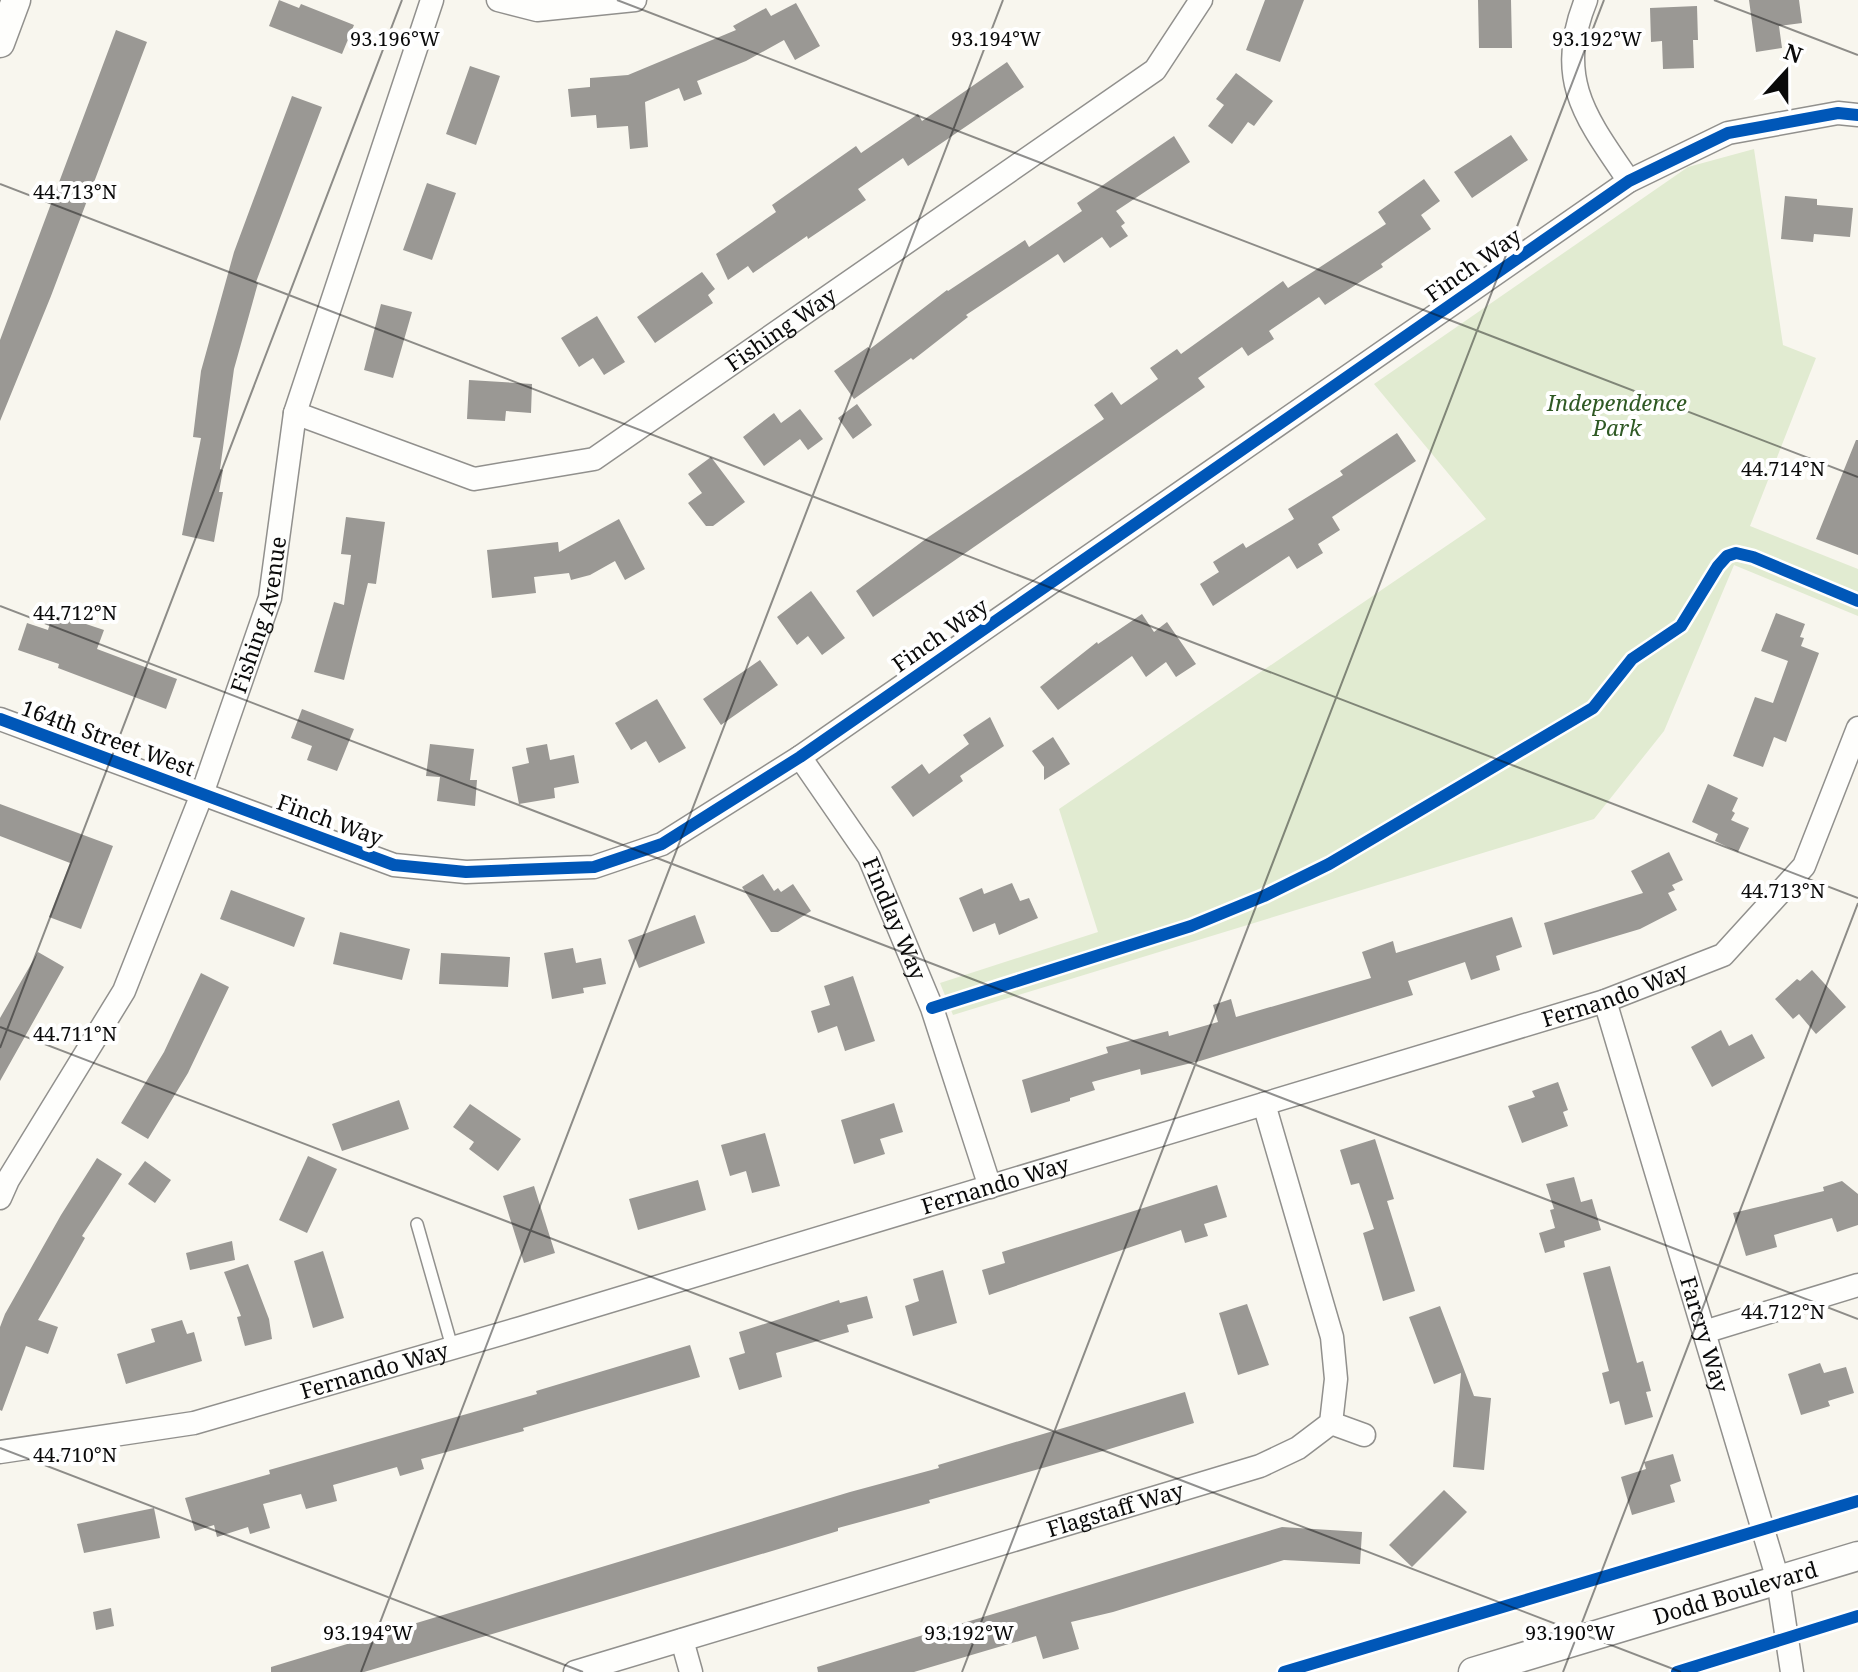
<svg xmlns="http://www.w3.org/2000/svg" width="1858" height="1672" viewBox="0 0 1858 1672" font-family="'Noto Serif',serif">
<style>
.green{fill:#e1ebd1}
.building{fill:#9a9894}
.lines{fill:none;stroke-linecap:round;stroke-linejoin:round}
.service-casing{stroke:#91908d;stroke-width:14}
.minor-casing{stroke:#91908d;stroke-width:25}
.tertiary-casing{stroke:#91908d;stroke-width:31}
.service{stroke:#fefefc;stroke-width:11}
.minor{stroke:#fefefc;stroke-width:22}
.tertiary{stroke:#fefefc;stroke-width:28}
.cycleway-casing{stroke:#fff;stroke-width:17}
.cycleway{stroke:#0057b8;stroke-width:12}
.ticks{fill:none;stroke:#0a0a0a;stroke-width:2;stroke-opacity:0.45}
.labels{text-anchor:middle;stroke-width:8;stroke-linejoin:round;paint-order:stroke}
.street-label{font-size:22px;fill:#0a0a0a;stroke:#fff}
.park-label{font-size:22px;font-style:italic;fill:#2f5924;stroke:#fff}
.ticks-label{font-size:20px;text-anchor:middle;fill:#0a0a0a;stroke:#fff;stroke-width:8;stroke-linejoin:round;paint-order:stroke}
</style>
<rect width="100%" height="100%" fill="#f8f6ee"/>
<path class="green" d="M1754,149L1783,345L1816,358L1750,526L1858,569V616L1734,565L1664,731L1594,819L953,1015L940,983L1098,932L1059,809L1486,519L1374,384L1688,167Z"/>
<path class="building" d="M279,0L299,8L301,4L354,25L342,54L269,26Z
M1265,0H1304L1280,62L1246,50Z
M1478,0H1511L1512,48H1479Z
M1749,0H1799L1802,23L1779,26L1782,48L1756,52Z
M796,3L820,46L795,60L784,40L746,61L697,81L702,94L684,101L679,88L645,102L648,147L630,149L628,126L597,128L596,115L571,117L568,89L590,87V78L628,75L736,30L733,26L766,8L771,16Z
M1697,6L1698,40H1693L1694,68L1663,69L1662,41L1651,42L1650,8Z
M116,30L147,42L51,296L0,421V340Z
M1007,62L1024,87L908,166L903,158L858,189L866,200L808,239L807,236L753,273L748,266L728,280L716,254L776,212L772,205L856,146L861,153L918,114L922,121Z
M470,66L500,76L476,145L446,134Z
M1236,73L1273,101L1254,126L1248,122L1232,144L1208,126L1224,105L1216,99Z
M292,96L322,107L256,282L258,283L234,369L220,469L223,470L219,492H223L214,542L182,535L201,438L193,437L201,371L234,252Z
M1511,135L1528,160L1472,198L1454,172Z
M1174,136L1190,162L1116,211L1125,223L1121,226L1128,236L1110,248L1102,237L1064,263L1058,254L966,315L968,317L913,360L911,358L854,399L834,371L868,347L870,349L947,290L948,291L1025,240L1029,247L1082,211L1077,203Z
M1424,179L1440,201L1421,215L1431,229L1381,264L1383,267L1325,305L1319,297L1269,331L1274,339L1248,356L1242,347L1198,378L1205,387L873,617L856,591L927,538L1104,419L1094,405L1112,392L1121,405L1158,379L1150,368L1177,349L1181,354L1283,281L1288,288L1386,224L1378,212Z
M427,183L456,193L432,260L403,250Z
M1785,196L1817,199V205L1853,208L1850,237L1814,234L1813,242L1781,239Z
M702,272L715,289L708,295L713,303L655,343L637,317Z
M381,304L412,312L393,378L364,370Z
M597,316L625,362L604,375L593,358L579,367L561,338Z
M469,380L532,384L531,413L506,411L505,421L467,419Z
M857,404L872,425L853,439L838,418Z
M800,409L823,439L808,450L800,439L764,466L743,437L774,413L781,423Z
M1397,433L1416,461L1332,517L1340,530L1318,544L1323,553L1297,569L1289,556L1213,606L1200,584L1219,572L1213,562L1243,543L1246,548L1294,519L1288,509L1343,475L1340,471Z
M1856,440H1858V555L1816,539Z
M711,457L745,502L713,526H706L688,503L702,493L688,474Z
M346,517L385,522L376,584L368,583L344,680L314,672L334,602L344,605L351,555L341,554Z
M619,519L645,569L625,580L615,561L590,575L571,580L569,573L534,577L536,593L492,598L487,550L558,542L559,552Z
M811,591L845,638L822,655L808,636L797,645L777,617Z
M53,613L104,630L97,649L177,679L166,709L58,668L59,664L18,650L27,623L48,630Z
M1776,613L1805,624L1800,637L1804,638L1801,646L1819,653L1786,742L1774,737L1763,767L1733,756L1755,697L1773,703L1788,661L1761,651Z
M1142,614L1154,632L1167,622L1196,664L1176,677L1166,662L1146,677L1132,656L1058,710L1040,687L1097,642L1098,644Z
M760,660L778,685L721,725L703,699Z
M657,699L686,748L659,763L646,741L631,750L615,723Z
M302,709L354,729L337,771L307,760L312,746L291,738Z
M990,717L1004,746L960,776L963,781L913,817L891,787L922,764L929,774L969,744L963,735Z
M1053,737L1070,764L1044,780V767L1032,751Z
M430,744L474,749L470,780H477L475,806L437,801L440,777L426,776Z
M547,744L550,760L574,755L579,783L554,788L555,798L519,804L512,767L529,763L526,748Z
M1708,784L1738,798L1732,811L1735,813L1731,820L1749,828L1738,852L1715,841L1718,834L1692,822Z
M0,804L113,846L81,929L49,917L70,863L0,836Z
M1669,852L1683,880L1672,885L1675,890L1668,893L1677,910L1640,929L1553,955L1544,923L1643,893L1631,871Z
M763,874L774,891L778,888L781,892L793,884L811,911L778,932H771L742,887Z
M1012,883L1020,901L1029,898L1038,918L999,935L995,923L973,932L959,898L982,888L984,894Z
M231,890L305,918L294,947L220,919Z
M695,915L705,943L639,968L628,940Z
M1512,917L1522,947L1496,956L1500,970L1471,980L1465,962L1408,981L1413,995L1200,1061L1141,1075L1140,1069L1092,1082L1095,1090L1070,1098V1101L1031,1113L1022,1080L1108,1053L1106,1047L1168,1031L1169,1036L1218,1022L1213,1005L1231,999L1236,1017L1371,978L1362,952L1393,941L1396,953Z
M340,932L410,949L402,980L333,964Z
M573,948L576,963L601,958L606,984L583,988L584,993L552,999L544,953Z
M38,952L64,967L0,1081V1018Z
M441,953L510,957L508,987L439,984Z
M1812,970L1846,1007L1816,1034L1799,1014L1793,1019L1775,999L1797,979L1800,981Z
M201,973L229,987L188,1073L148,1139L121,1123L164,1052Z
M853,976L875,1041L845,1051L837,1026L818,1033L811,1011L830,1005L824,986Z
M1721,1030L1729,1046L1752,1034L1765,1058L1712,1087L1691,1047Z
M1558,1082L1568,1110L1563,1112L1568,1126L1522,1143L1508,1106L1535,1097L1532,1091Z
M399,1100L409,1129L342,1151L332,1124Z
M894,1103L903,1132L880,1139L885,1154L854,1164L841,1120Z
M470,1104L521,1139L498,1171L469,1149L474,1142L453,1127Z
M765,1133L780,1186L752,1193L746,1171L730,1176L721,1145Z
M1375,1139L1394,1199L1387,1201L1415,1291L1383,1301L1363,1233L1374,1229L1359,1183L1351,1185L1340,1150Z
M308,1156L337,1169L307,1233L279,1220Z
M97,1158L122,1174L82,1236L85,1238L38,1320L58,1327L48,1354L26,1346L2,1411L0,1410V1327L5,1314L61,1215Z
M145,1161L171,1180L155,1203L128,1184Z
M1574,1177L1581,1202L1592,1199L1601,1230L1564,1241L1565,1247L1545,1253L1539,1233L1555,1228L1550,1210L1554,1209L1546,1184Z
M698,1180L706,1210L638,1230L629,1199Z
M1842,1181L1858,1194V1225L1837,1232L1832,1218L1774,1235L1777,1247L1746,1256L1733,1213L1824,1191L1823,1187Z
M1217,1185L1227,1217L1204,1224L1208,1236L1185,1243L1181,1230L989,1295L982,1270L1005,1263L1002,1252Z
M534,1186L555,1253L524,1263L503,1196Z
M232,1241L235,1260L190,1270L186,1253Z
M323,1251L344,1318L313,1328L294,1261Z
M248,1264L269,1319L272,1339L245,1346L237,1317L241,1316L224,1272Z
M1610,1266L1637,1363L1643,1361L1651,1391L1646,1392L1653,1417L1625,1425L1619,1401L1610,1404L1602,1373L1609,1371L1583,1273Z
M943,1270L957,1323L913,1336L905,1306L919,1301L913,1279Z
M867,1296L873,1318L847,1325L849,1332L776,1353L782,1377L739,1390L729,1358L745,1353L739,1332L839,1300L840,1303Z
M1247,1304L1269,1365L1238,1375L1219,1313Z
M1440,1306L1474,1396L1491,1398L1484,1470L1453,1467L1461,1373L1434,1384L1409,1317Z
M182,1320L187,1334L194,1332L202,1361L126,1384L117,1354L155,1342L151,1329Z
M690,1345L700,1377L523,1428L524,1431L421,1459L424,1469L400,1476L397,1467L333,1485L337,1501L306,1509L301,1494L263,1504L270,1528L250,1534L248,1527L217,1537L214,1525L195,1531L185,1498L270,1474L269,1470L537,1394L536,1391Z
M1820,1363L1824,1373L1846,1367L1854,1393L1828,1401L1830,1406L1801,1415L1788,1374Z
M1185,1392L1194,1423L1103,1451L929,1500L930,1503L838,1528V1531L772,1551L364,1672H271V1667L850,1492L939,1468L938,1465Z
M1673,1454L1681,1481L1670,1485L1675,1502L1632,1515L1621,1477L1646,1469L1644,1462Z
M1444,1490L1467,1512L1412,1567L1389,1545Z
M154,1508L160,1538L84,1553L77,1524Z
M1282,1527L1362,1532L1360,1564L1284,1560L1113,1612L1071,1622L1079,1649L1043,1659L1036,1636L914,1672H818L817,1667Z
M111,1608L114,1626L96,1630L93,1612Z"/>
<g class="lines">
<defs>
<path id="service" d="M417,1224L452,1347"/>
<g id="minor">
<path d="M498,0L537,10L635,0"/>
<path d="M1586,0C1554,79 1586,118 1629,181"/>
<path id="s1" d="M295,413L474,479L594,459L1155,70L1201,0"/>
<path d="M0,719L394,865L466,872L594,867L662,844L800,757L1629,181L1728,133L1838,113L1858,115"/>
<path id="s2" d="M800,757L869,857L932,1008L990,1187"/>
<path id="s3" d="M1605,1001L1778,1580L1792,1672"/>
<path id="s4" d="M0,1198L8,1180L124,991L202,794L270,598L295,413L432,0"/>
<path d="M1704,1332L1858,1285"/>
<path d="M1331,1423L1364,1435"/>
<path id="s5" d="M0,1452L194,1423L521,1328L1605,1001L1723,955L1804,866L1858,728"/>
<path d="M682,1640L691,1672"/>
<path id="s6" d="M575,1672L1260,1466L1298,1448L1331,1423L1336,1379L1332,1337L1264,1104"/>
</g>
<g id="tertiary">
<path d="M0,43L16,0"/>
<path id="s7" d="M1473,1672L1858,1556"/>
</g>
</defs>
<use href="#service" class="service-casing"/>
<use href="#minor" class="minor-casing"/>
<use href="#tertiary" class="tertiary-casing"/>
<use href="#service" class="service"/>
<use href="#minor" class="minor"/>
<use href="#tertiary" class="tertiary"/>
<defs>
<path id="cycleway" d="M0,719L394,865L466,872L594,867L662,844L800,757L1629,181L1728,133L1838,113L1858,115
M932,1008L1191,926L1264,896L1329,864L1593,708L1632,659L1681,626L1718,566L1727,556L1736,553L1753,557L1858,601
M1284,1672L1858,1501
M1677,1672L1858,1616"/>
</defs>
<use href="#cycleway" class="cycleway-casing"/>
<use href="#cycleway" class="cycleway"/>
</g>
<path class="ticks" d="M617,0L1858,477M1714,0L1858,55M0,184L1858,898M0,606L1858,1319M0,1027L1681,1672M0,1048L402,0M0,1448L583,1672M361,1672L1003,0M962,1672L1604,0M1563,1672L1858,903"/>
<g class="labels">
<g class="street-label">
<text transform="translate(1473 265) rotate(-35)" y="8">Finch Way</text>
<text dy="8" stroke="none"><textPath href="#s1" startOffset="540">Fishing Way</textPath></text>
<text dy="8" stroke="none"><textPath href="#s4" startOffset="642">Fishing Avenue</textPath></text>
<text transform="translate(940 635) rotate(-35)" y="8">Finch Way</text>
<text transform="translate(108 738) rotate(20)" y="8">164th Street West</text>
<text transform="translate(330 820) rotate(20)" y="8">Finch Way</text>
<text dy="8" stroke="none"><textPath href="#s2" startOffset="188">Findlay Way</textPath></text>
<text dy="8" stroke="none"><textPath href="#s5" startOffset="1680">Fernando Way</textPath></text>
<text dy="8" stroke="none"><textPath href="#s5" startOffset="1032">Fernando Way</textPath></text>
<text dy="8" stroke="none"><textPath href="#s3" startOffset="348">Farcry Way</textPath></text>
<text dy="8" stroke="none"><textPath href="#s5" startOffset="384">Fernando Way</textPath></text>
<text dy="8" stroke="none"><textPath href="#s6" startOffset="564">Flagstaff Way</textPath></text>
<text dy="8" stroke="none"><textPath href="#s7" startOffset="274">Dodd Boulevard</textPath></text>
</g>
<g class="park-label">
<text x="1617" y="411">Independence<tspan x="1617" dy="25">Park</tspan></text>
</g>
</g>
<g class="ticks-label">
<text x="395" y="46">93.196°W</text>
<text x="996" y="46">93.194°W</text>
<text x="1597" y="46">93.192°W</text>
<text x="75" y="199">44.713°N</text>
<text x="1783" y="476">44.714°N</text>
<text x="75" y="620">44.712°N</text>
<text x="1783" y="898">44.713°N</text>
<text x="75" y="1041">44.711°N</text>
<text x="1783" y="1319">44.712°N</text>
<text x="75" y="1462">44.710°N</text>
<text x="368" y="1640">93.194°W</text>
<text x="969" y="1640">93.192°W</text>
<text x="1570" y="1640">93.190°W</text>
</g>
<g transform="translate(1786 72) rotate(21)" stroke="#ffffff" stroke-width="6" paint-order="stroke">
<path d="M0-6L14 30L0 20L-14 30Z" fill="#0a0a0a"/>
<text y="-12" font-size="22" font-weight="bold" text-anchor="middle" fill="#0a0a0a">N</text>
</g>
</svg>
